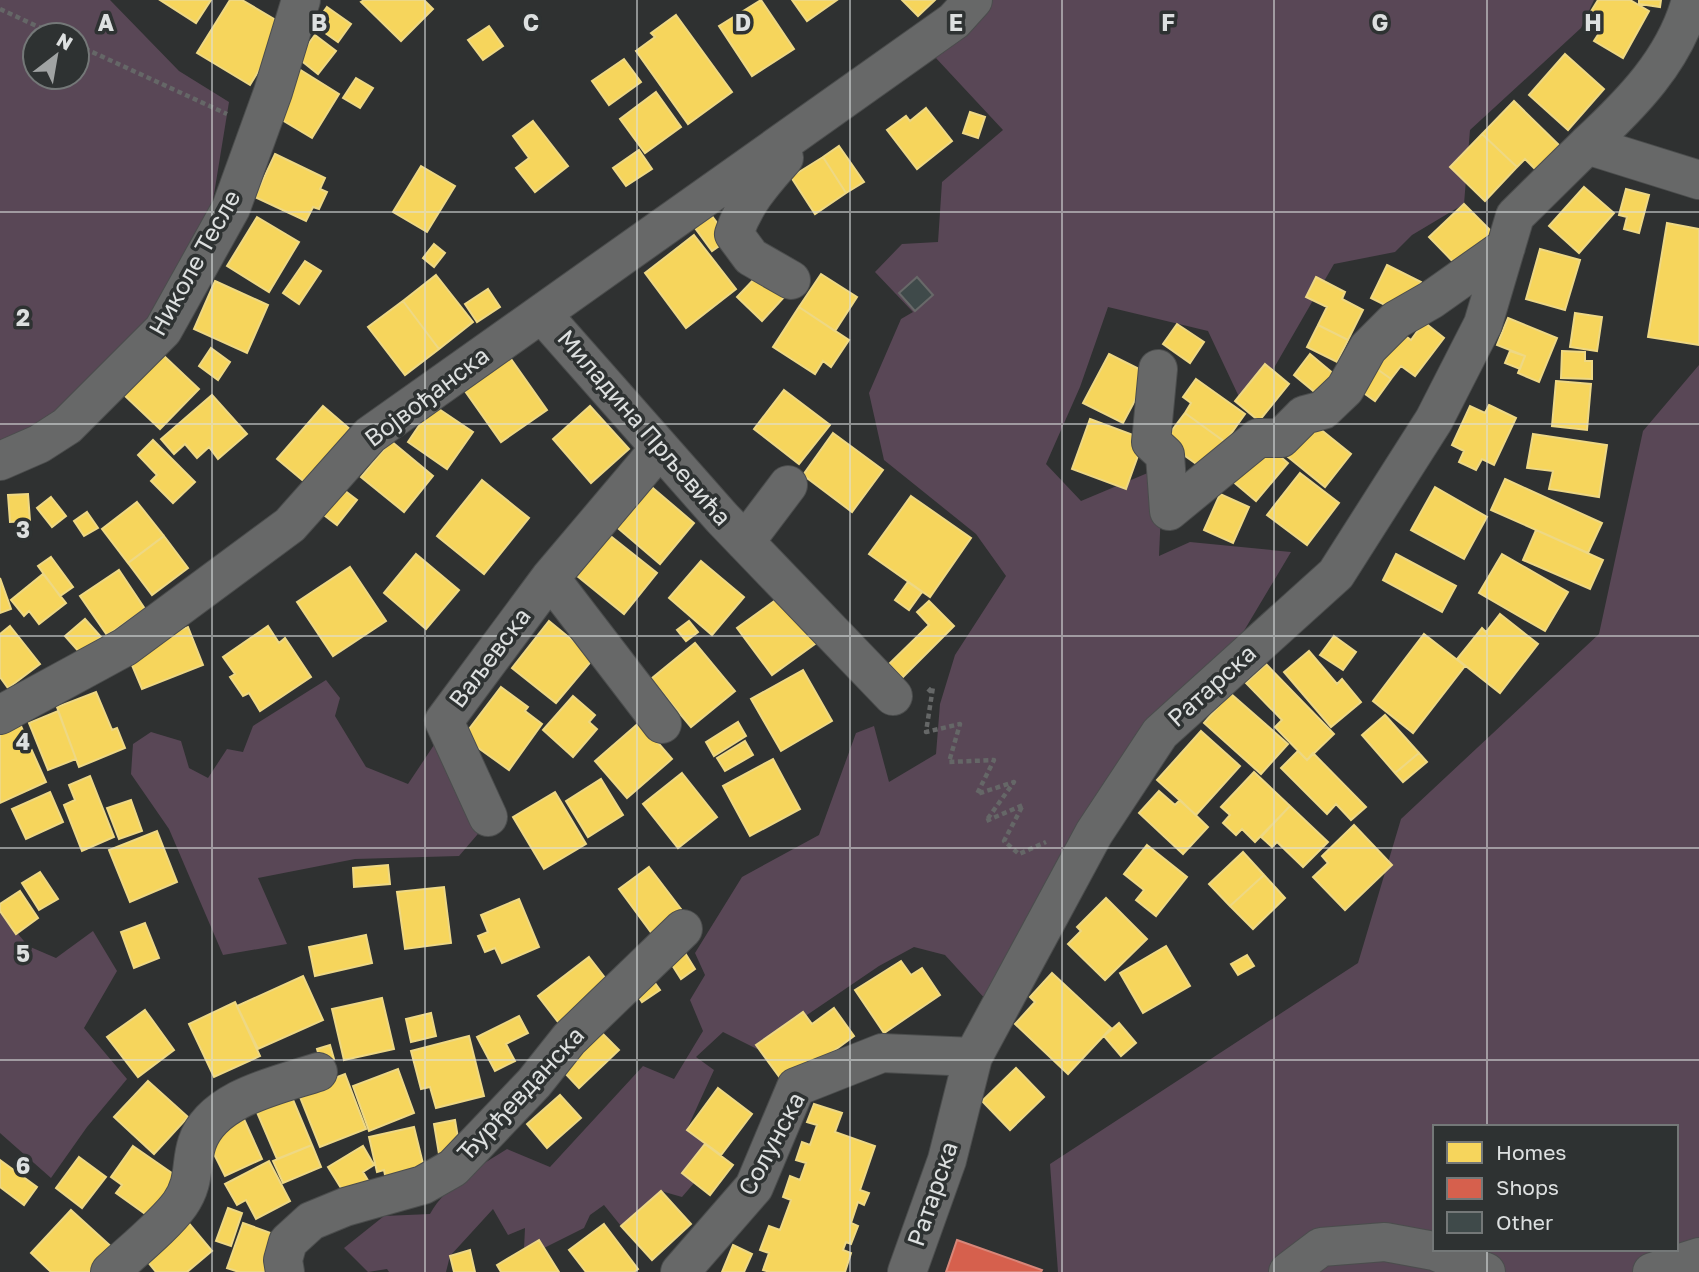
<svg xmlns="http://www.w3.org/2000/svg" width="1699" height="1272" viewBox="0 0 1699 1272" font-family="'Golos Text',sans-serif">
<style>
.green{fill:#594756;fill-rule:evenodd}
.homes{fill:#f6d55c;stroke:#eed884;stroke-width:2}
.shops{fill:#d6604d;stroke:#d88679;stroke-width:2}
.building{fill:#3f4a4a;stroke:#686969;stroke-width:2}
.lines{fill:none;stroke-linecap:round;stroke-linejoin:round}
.minor-casing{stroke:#4b4d4d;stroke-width:40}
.path{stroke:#656767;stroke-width:4.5;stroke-dasharray:5 3.5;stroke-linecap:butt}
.minor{stroke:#676868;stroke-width:38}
.grid{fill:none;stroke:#dde0e0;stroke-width:2;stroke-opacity:0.55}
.labels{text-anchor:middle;stroke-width:7;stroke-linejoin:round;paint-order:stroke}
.street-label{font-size:24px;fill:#dde0e0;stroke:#2e3232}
.grid-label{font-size:23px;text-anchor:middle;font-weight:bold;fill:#dde0e0;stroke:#2e3232;stroke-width:7;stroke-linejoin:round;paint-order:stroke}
</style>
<rect width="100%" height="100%" fill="#2f3131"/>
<path class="green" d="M0,0H110L179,71L229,102L208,231L138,347L0,470ZM35,35H77V77H35Z
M986,0H1594L1581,28L1470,130L1464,204L1412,235L1395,252L1334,264L1271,373L1240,399L1208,331L1108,307L1080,387L1046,464L1081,501L1150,472L1162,489L1159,556L1190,542L1291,552L1220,671L988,1002L945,955L914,947L879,966L757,1049L723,1032L696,1057L714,1070L687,1129L705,1144L682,1173L694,1183L682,1197L661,1191L621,1226L604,1205L590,1215L584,1228L544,1248L539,1240L524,1249L525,1228L508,1235L493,1209L450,1256L446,1272H389L387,1269L368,1272L344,1248L384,1216L430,1214C446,1185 480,1166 507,1149L550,1167L643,1066L674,1079L703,1031L690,1000L705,975L695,953L742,877L819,835L856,733L874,726L889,782L936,754L940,704L955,655L1006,576L976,534L884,460L869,393L901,319L913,312L875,272L902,244L938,242L942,182L1003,130L935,57Z
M1699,365V1272H1058L1050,1164L1358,963L1401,819L1599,634L1643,431ZM1435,1127H1676V1249H1435Z
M326,680L340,698L335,716L366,767L408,784L440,736L483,828L459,856L355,859L258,878L287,944L223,955L169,829L131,774L133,744L151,732L181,741L189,768L208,778L227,749L243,752L253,726Z
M0,912L28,946L56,958L93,931L117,971L84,1028L127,1079L87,1127L51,1178L0,1133Z"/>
<path class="homes" d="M160,0H211L196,23Z
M230,0H242L286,26L250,85L197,53Z
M364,0H424L433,9L401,41L361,2Z
M761,0L794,49L752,76L719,26Z
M792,0H837L807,21Z
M902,0H935L918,16Z
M1598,0H1630L1649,11L1623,58L1594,41L1603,27L1587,18Z
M1639,0H1661L1660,7L1639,4Z
M327,7L351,24L338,42L314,25Z
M676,15L732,92L688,124L636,51L655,37L651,33Z
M489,26L503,46L483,60L468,40Z
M315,35L336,51L318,74L298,58Z
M1565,54L1604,89L1568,130L1529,95Z
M624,59L641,82L609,105L592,81Z
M299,69L339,94L312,138L272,114Z
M356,78L373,88L360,108L343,98Z
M656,92L681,127L645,153L620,119Z
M1514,101L1560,146L1537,171L1525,159L1517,167L1482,134Z
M926,108L952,141L917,169L887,130L906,116L910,121Z
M970,112L985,117L978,138L963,133Z
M533,121L568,166L535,192L516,168L529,158L513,136Z
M1482,134L1517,167L1485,201L1450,167Z
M839,146L864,182L846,193L823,157Z
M639,150L652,169L626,186L613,168Z
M275,154L325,178L320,189L327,192L319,209L313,207L306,221L255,197Z
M823,157L846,193L815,214L791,177Z
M421,166L455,186L427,232L393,212Z
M1584,187L1614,213L1579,253L1549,226Z
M1626,189L1649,195L1639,233L1624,229L1627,217L1619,215Z
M1464,204L1497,237L1462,271L1429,237Z
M712,216L729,239L712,251L695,228Z
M257,217L299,242L269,292L227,266Z
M1667,223L1699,229V345L1648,337Z
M694,235L736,289L686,328L645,273Z
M434,244L445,253L434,267L423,258Z
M1540,249L1580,260L1565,310L1526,299Z
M305,261L321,271L299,304L283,293Z
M1387,265L1421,282L1405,315L1371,298Z
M760,273L785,296L762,321L737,297Z
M821,274L857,297L835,331L799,307Z
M436,275L473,322L439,349L403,301Z
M1316,277L1345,292L1342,299L1363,310L1348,340L1318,325L1327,307L1306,297Z
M215,281L268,305L247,353L194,329Z
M488,289L500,307L477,322L465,304Z
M403,301L439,349L405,375L368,327Z
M799,307L849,340L831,367L823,361L815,374L773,347Z
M1575,313L1602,317L1597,351L1570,347Z
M1508,318L1557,338L1539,382L1518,373L1525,356L1497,345Z
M1424,322L1444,338L1415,376L1401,366L1391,379L1370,364L1396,329L1411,340Z
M1177,324L1204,342L1190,363L1163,344Z
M1318,325L1348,340L1337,362L1307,347Z
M211,348L230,362L218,380L199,366Z
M1510,351L1525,356L1520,369L1505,363Z
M1562,351L1585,352V361H1592V379L1561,378Z
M506,352L547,410L501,442L460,384Z
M1109,354L1149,374L1123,423L1083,403Z
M1310,354L1340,379L1323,399L1294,375Z
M163,355L199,389L160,429L124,395Z
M1265,364L1289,384L1259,421L1235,401Z
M1370,364L1391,379L1375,401L1354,386Z
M1196,379L1245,414L1225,442L1185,413L1191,403L1183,397Z
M1556,381L1591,384L1587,430L1552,426Z
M784,390L830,425L799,464L754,429Z
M212,395L247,434L218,459L209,447L197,458L185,444L174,454L161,439Z
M433,405L473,432L447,469L408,442Z
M1489,405L1516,418L1494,465L1482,459L1476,470L1459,462L1464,451L1452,445L1470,406L1485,413Z
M323,406L352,431L313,489L277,459Z
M590,406L629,449L591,483L553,439Z
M1185,413L1225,442L1205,470L1164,441Z
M1090,419L1144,439L1126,489L1072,469Z
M1309,420L1351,454L1325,487L1282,452Z
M833,433L883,470L852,512L803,475Z
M1533,434L1607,445L1599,497L1549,489L1553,471L1527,468Z
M153,440L195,482L173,503L151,481L157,475L138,455Z
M391,441L433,476L404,512L361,477Z
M1263,442L1288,463L1256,501L1231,480Z
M1300,473L1339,503L1307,545L1267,515Z
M1505,479L1602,523L1588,553L1491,510Z
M482,480L529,518L484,574L437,536Z
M647,483L694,523L660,564L613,524Z
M340,487L357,500L337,525L320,512Z
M1435,487L1487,517L1464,559L1411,530Z
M28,494L30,521L10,522L8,495Z
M1220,494L1249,507L1233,543L1204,530Z
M911,496L971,538L930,597L869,554Z
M51,497L66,516L52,527L37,508Z
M137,502L164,536L128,563L102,529Z
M87,512L98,528L84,536L74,521Z
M1536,530L1603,560L1590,589L1523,560Z
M608,534L657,573L624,614L576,575Z
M164,536L188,568L152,595L128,563Z
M416,554L459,590L426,629L384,593Z
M1396,554L1456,586L1442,612L1383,580Z
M1502,554L1568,592L1545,631L1479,593Z
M51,557L73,587L60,596L38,566Z
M701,561L744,597L712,635L669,598Z
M350,567L386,621L333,656L297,602Z
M119,570L145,609L107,635L80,596Z
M43,574L66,603L39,624L29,611L24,616L11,600Z
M0,578L11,609L0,613Z
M908,582L922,592L909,610L895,600Z
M784,594L819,641L772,675L737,628Z
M929,601L954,626L902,678L889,664L929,625L917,612Z
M1500,614L1538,644L1500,693L1457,659L1482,628L1486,632Z
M85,619L101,637L81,654L65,636Z
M549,621L594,658L556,703L512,668Z
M689,621L698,632L686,641L677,630Z
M10,626L40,664L8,688L0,677V634Z
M268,626L279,643L285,638L311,677L260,711L249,693L243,696L230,677L235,674L223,657Z
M188,627L203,665L142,689L126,651Z
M1424,634L1465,666L1413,733L1373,701Z
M1334,636L1356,652L1343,670L1320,655Z
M695,643L735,691L691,727L651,679Z
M1309,651L1337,684L1342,679L1361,702L1331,727L1284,672Z
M1266,664L1334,734L1307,760L1275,727L1282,720L1246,683Z
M803,670L832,721L781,751L751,699Z
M501,687L528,707L525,711L542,724L509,770L463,737Z
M96,692L112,730L117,728L125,748L79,767L57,707Z
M1230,693L1288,744L1261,774L1204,723Z
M573,696L595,715L589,722L597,729L573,757L543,730Z
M58,711L76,759L48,770L29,723Z
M16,715L46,782L0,803V722Z
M1385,715L1419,753L1395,773L1362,735Z
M640,722L672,759L627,798L595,761Z
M738,722L746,736L714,756L706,742Z
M1201,731L1240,766L1196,815L1157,780Z
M745,741L753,755L725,771L717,758Z
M1298,751L1307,760L1313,753L1366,807L1351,820L1336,804L1327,814L1281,768Z
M1419,753L1427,762L1403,782L1395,773Z
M773,759L800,809L750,836L723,786Z
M1254,772L1290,806L1255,842L1242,829L1236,835L1223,823L1230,815L1221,807Z
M682,773L717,817L678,848L643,804Z
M90,776L114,837L82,851L64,805L75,800L69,785Z
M601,779L623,815L588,837L566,801Z
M1159,791L1175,805L1180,800L1208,827L1183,854L1139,813Z
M50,792L63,822L26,839L12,809Z
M555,792L586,844L544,869L513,817Z
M131,800L142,831L119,839L107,808Z
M1290,806L1328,842L1303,867L1277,842L1272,847L1261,837Z
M1354,825L1392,865L1345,910L1313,877L1328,863L1322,856Z
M157,831L177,882L130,902L109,850Z
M1147,845L1187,877L1156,916L1136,900L1144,890L1124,874Z
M1243,852L1264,875L1230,906L1209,884Z
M388,865L390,884L354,887L353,868Z
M649,867L684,913L653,935L619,889Z
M40,872L58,899L39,910L22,883Z
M1264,875L1285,898L1253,929L1230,906Z
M444,887L451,943L405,949L397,892Z
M20,891L38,918L16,934L0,911V904Z
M1106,898L1147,939L1105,980L1068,944L1081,931L1077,927Z
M519,899L539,947L502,963L495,948L485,952L478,936L488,932L481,915Z
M145,923L159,958L134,968L121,932Z
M366,935L372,963L315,976L309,947Z
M1166,946L1190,986L1143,1013L1120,973Z
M682,948L695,969L681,979L667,957Z
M1247,955L1254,966L1238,975L1231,964Z
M589,957L616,992L565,1031L538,996Z
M901,961L911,975L922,968L940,995L884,1033L855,990Z
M1052,973L1111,1028L1068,1074L1015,1024L1035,1002L1030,997Z
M303,976L323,1020L258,1049L237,1006Z
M650,976L660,990L642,1002L632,987Z
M382,998L394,1049L344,1060L332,1009Z
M235,1002L260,1056L214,1077L189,1024Z
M834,1008L854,1036L786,1086L756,1045L803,1012L812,1024Z
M145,1010L174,1050L138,1077L107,1037Z
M431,1013L436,1036L411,1042L406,1019Z
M519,1016L528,1033L506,1044L515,1061L495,1071L477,1037Z
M1119,1023L1136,1043L1121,1056L1104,1036Z
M601,1032L619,1050L579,1088L562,1070Z
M469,1036L484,1096L436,1108L430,1087L421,1089L411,1051Z
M330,1045L334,1059L321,1063L317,1049Z
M1016,1068L1044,1097L1010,1130L982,1101Z
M398,1069L414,1113L369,1131L353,1086Z
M345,1074L366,1129L320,1147L298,1092Z
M148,1081L188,1117L154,1154L114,1117Z
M718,1088L752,1114L721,1155L687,1130Z
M291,1095L312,1145L277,1159L256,1110Z
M560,1095L581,1118L547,1148L527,1124Z
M814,1104L842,1113L835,1132L875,1146L860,1190L869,1193L864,1205L858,1202L851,1223L858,1226L851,1244L846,1242L843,1250L851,1253L845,1272H770L763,1270L769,1253L760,1250L769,1226L780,1230L791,1200L783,1197L790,1176L800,1180L806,1163L796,1160L802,1142L810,1145L817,1125L807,1122Z
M243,1117L262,1159L225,1176L205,1136Z
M455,1120L460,1150L439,1154L434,1124Z
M414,1127L427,1180L388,1189L384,1170L377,1172L369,1137Z
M705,1144L733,1165L710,1195L682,1173Z
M312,1145L321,1167L283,1183L273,1161Z
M133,1146L179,1178L151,1218L116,1193L122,1185L111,1177Z
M363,1146L374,1165L363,1172L372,1187L349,1201L328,1167Z
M79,1157L106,1177L82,1208L56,1188Z
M0,1160L37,1187L24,1205L0,1187Z
M269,1161L290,1201L256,1219L246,1200L237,1205L225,1184Z
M661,1191L691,1224L652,1260L621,1226Z
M228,1208L242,1213L231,1246L216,1241Z
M71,1210L115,1250L95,1272H51L31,1253Z
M181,1214L212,1251L187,1272H156L138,1250Z
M243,1223L282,1237L269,1272H239L227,1268Z
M604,1224L638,1269L634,1272H586L569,1250Z
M539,1240L559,1272H501L497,1265Z
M733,1245L752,1254L744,1272H722Z
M470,1250L475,1272H454L450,1256Z"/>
<path class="shops" d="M957,1240L1042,1270L1041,1272H946Z"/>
<path class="building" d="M917,277L933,295L915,311L899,293Z"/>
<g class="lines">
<defs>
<path id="minor" d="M1587,145C1631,104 1675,60 1691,0
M784,158C763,182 744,203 734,234L751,257L791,280
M542,314L722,518L893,696
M1158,369L1151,442L1165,455L1169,511L1258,438H1281L1304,415L1323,410L1345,389L1368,348L1396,320L1431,300L1506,247
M0,461L39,444L67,426L163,330L231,208L273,92L301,0
M745,542L788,485
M550,578L662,724
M0,715L125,647L290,525L370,435L954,21L973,0
M488,817L444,721L550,578L660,448
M110,1272C130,1253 165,1225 180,1204C196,1181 190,1164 197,1143C212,1098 278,1085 318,1072
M285,1272L283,1260L288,1242L311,1221L345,1207L423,1185L453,1168L534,1083L569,1039L683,929
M680,1272L754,1187L796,1087L882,1053L973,1057
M907,1272L947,1160L973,1057L1094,833L1160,733L1336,574L1434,420L1483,324L1515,216L1587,145L1699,180
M1288,1272L1321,1247L1385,1242L1434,1251L1486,1272
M1652,1272L1699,1257"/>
</defs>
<use href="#minor" class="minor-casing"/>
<path class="path" d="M0,9L56,35
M77,45L227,114
M928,692L933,687L926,732L960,724L949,762L994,760L977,794L1014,782L986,821L1023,805L1004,841L1019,854L1046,842"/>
<use href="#minor" class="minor"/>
</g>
<path class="grid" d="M212,0V1272M425,0V1272M637,0V1272M850,0V1272M1062,0V1272M1274,0V1272M1487,0V1127M0,212H1699M0,424H1699M0,636H1699M0,848H1699M0,1060H1699M1487,1249V1272"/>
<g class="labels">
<g class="street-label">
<text transform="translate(195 263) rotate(-61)" y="8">Николе Тесле</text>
<text transform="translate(427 397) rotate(-37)" y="8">Војвођанска</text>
<text transform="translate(644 428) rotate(49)" y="8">Миладина Прљевића</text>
<text transform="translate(490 658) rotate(-53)" y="8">Ваљевска</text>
<text transform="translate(1212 686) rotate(-42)" y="8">Ратарска</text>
<text transform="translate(521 1094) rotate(-47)" y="8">Ђурђевданска</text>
<text transform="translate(772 1144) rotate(-62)" y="8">Солунска</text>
<text transform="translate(933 1194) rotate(-71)" y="8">Ратарска</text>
</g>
</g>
<g class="grid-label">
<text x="106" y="31">A</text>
<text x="319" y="31">B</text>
<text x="531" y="31">C</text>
<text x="743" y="31">D</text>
<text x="956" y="31">E</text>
<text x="1168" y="31">F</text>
<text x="1380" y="31">G</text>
<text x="1593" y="31">H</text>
<text x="23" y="326">2</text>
<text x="23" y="538">3</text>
<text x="23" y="750">4</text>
<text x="23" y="962">5</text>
<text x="23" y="1174">6</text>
</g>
<rect x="1433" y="1125" width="245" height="126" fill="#2e3232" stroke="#747878" stroke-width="2"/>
<rect x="1447" y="1142" width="35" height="21" fill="#f6d55c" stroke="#747878" stroke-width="2"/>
<text x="1496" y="1160" font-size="21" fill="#dde0e0">Homes</text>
<rect x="1447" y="1178" width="35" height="21" fill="#d6604d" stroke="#747878" stroke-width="2"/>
<text x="1496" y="1195" font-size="21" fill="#dde0e0">Shops</text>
<rect x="1447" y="1212" width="35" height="21" fill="#3f4a4a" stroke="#747878" stroke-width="2"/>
<text x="1496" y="1230" font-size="21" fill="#dde0e0">Other</text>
<g transform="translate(56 56) rotate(31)"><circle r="33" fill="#2e3232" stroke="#747878" stroke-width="2"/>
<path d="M0-5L12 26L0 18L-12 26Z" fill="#a0a3a3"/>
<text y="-10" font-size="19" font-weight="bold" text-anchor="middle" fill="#dde0e0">N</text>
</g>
</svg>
